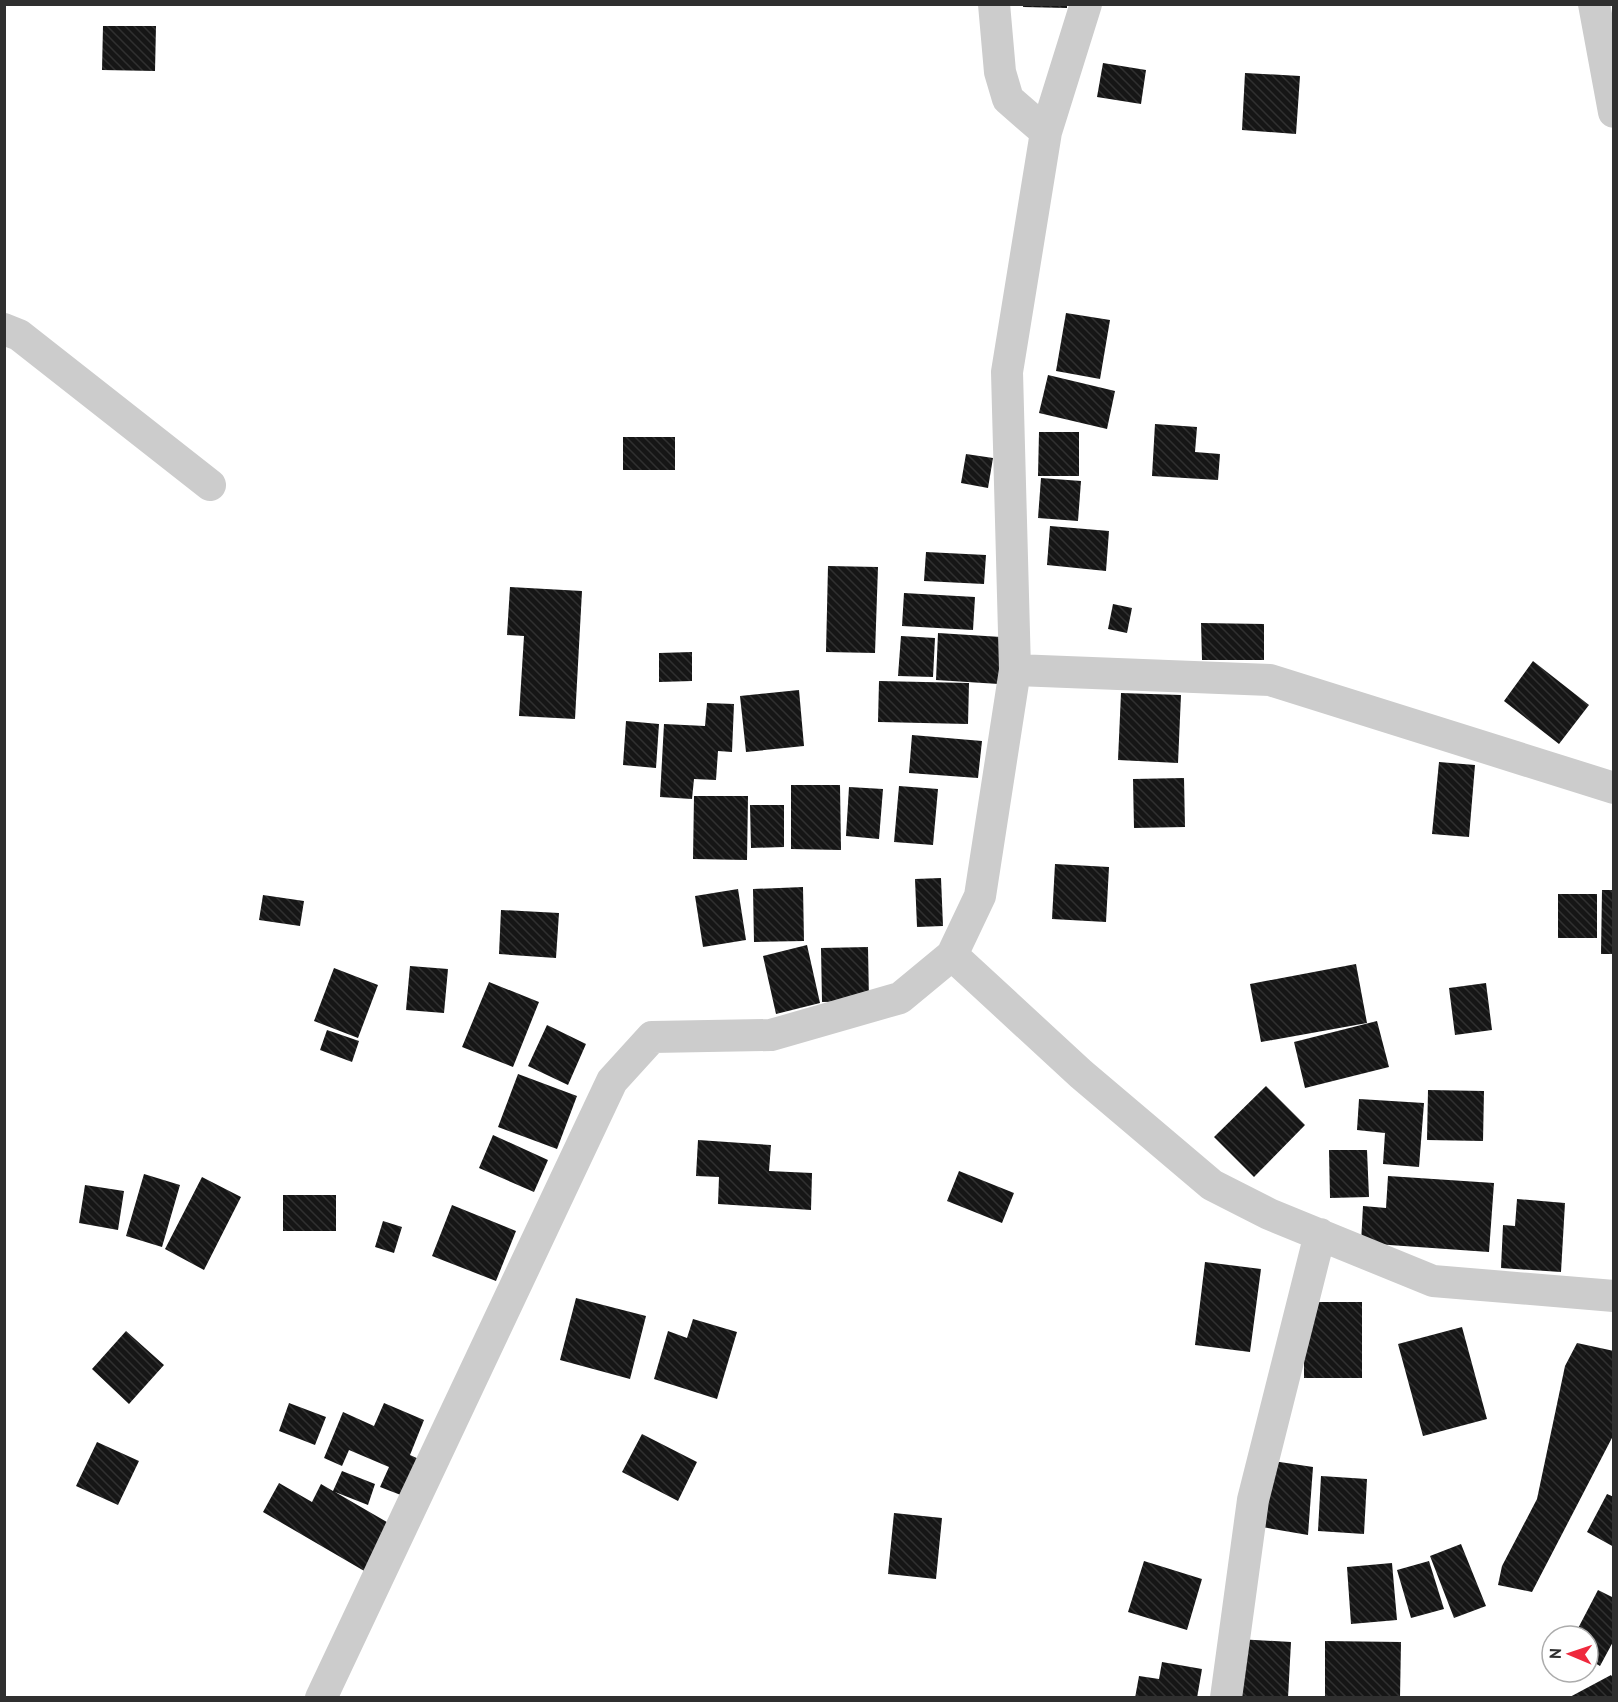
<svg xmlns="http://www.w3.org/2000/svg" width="1618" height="1702" viewBox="0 0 1618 1702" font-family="'PT Sans',sans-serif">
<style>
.building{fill:url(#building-back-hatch)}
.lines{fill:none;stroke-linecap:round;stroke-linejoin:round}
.minor{stroke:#ccc;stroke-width:32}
</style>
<defs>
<pattern id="building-back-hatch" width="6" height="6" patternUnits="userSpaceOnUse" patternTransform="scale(1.5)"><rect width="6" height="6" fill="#161616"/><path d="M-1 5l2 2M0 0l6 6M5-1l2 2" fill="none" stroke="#303030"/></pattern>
</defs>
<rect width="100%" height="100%" fill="#fff"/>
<path class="building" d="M1023,4H1067V8L1023,7Z
M103,26H156L155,71L102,70Z
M1103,63L1146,70L1141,104L1097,97Z
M1245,73L1300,76L1296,134L1242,130Z
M1066,313L1110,320L1100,379L1056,371Z
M1048,375L1115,391L1107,429L1039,413Z
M1155,424L1197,427L1195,452L1220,454L1218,480L1152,476Z
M1039,432H1079V476H1038Z
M623,437H675V470H623Z
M966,454L993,458L988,488L961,483Z
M1041,478L1081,481L1078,521L1038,518Z
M1050,526L1109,531L1106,571L1047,565Z
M926,552L986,555L984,584L924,581Z
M828,566L878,567L875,653L826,652Z
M510,587L582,591L575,719L519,716L524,636L507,635Z
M904,593L975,597L973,630L902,626Z
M1113,604L1132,608L1127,633L1108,629Z
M1201,623L1264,624V660H1202Z
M938,633L1001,637L999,684L936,680Z
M901,636L935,638L933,677L898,676Z
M692,652V681L659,682V653Z
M1533,661L1589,705L1559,744L1504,701Z
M879,681L969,683L968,724L878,722Z
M799,690L804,746L746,752L740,696Z
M1121,693L1181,695L1178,763L1118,760Z
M707,703L734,704L732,752L718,751L716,780L694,779L692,799L660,797L664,724L705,726Z
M626,721L659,724L656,768L623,765Z
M912,735L982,741L978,778L909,773Z
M1439,762L1475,765L1469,837L1432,834Z
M1184,778L1185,827L1134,828L1133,779Z
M791,785H840L841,850L791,849Z
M899,786L938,789L933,845L894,842Z
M849,787L883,789L879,839L846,836Z
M694,796H748L747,860L693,859Z
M750,805H784V847L751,848Z
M1055,864L1109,867L1106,922L1052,919Z
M941,878L943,926L917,927L915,879Z
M803,887L804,941L754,942L753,889Z
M738,889L746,940L703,947L695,896Z
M1602,890H1614V954H1601Z
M1558,894H1597V938H1558Z
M263,895L304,901L300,926L259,920Z
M501,910L559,913L556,958L499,954Z
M807,945L820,1003L776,1014L763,956Z
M868,947L869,1001L822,1002L821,948Z
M1356,964L1367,1023L1261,1042L1250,984Z
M410,966L448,969L444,1013L406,1010Z
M334,968L378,985L358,1038L314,1021Z
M489,982L539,1002L513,1067L462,1047Z
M1486,983L1492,1030L1455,1035L1449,988Z
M1377,1021L1389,1067L1305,1088L1294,1042Z
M547,1025L586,1044L568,1085L528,1066Z
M327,1030L359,1041L352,1062L320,1050Z
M518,1074L577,1096L557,1149L498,1127Z
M1266,1086L1305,1125L1254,1177L1214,1137Z
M1428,1090L1484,1091L1483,1141L1427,1140Z
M1359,1099L1424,1103L1419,1167L1383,1164L1385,1133L1357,1130Z
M493,1135L548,1160L534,1192L479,1168Z
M698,1140L771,1145L769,1171L812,1173L811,1210L718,1204L719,1177L696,1176Z
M1329,1150H1367L1369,1197L1330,1198Z
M959,1171L1014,1193L1002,1223L947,1201Z
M144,1174L180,1185L162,1247L126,1236Z
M1388,1176L1494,1183L1489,1252L1361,1243L1363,1206L1386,1208Z
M202,1177L241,1197L204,1270L165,1249Z
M85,1185L124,1191L118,1230L79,1223Z
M283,1195H336V1231H283Z
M1517,1199L1565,1203L1561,1272L1501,1268L1503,1225L1515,1226Z
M452,1205L516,1231L496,1281L432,1256Z
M383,1221L402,1227L394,1253L375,1247Z
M1205,1262L1261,1269L1250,1352L1195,1345Z
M576,1298L646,1316L630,1379L560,1360Z
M1304,1302H1362V1378H1304Z
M693,1319L737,1332L717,1399L654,1379L668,1331L687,1338Z
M1462,1327L1487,1419L1423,1436L1398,1344Z
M126,1331L164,1365L129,1404L92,1369Z
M1577,1343L1614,1351V1434L1532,1592L1498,1585L1502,1566L1537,1499L1565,1366Z
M289,1403L326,1417L315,1445L279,1431Z
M384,1403L424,1420L410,1455L421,1460L406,1497L380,1487L389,1467L349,1450L342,1466L324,1458L343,1412L374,1426Z
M642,1434L697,1462L678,1501L622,1472Z
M97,1442L139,1461L118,1505L76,1486Z
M1273,1461L1313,1467L1308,1535L1262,1527Z
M342,1471L375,1484L368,1505L335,1492L392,1525L366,1572L263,1512L279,1483L312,1502L321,1484L333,1491Z
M1321,1476L1367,1479L1364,1534L1318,1531Z
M1607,1494L1614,1497V1547L1587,1532Z
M894,1513L942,1518L936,1579L888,1574Z
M1461,1544L1486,1606L1454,1618L1430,1556Z
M1144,1561L1202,1579L1187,1630L1128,1612Z
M1429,1561L1444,1609L1411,1618L1397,1570Z
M1392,1563L1397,1620L1351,1624L1347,1567Z
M1598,1590L1614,1598V1640L1600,1666L1588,1659V1636H1574Z
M1237,1639L1291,1642L1288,1698L1233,1697Z
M1325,1641L1401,1642L1400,1698H1325Z
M1162,1662L1202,1669L1197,1698H1135L1139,1676L1159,1679Z
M1611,1675L1614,1679V1698H1568Z"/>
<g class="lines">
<path class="minor" d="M994,4L1000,72L1008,99L1046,132
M1594,4L1614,112
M4,329L19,335L210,485
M1015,670L1270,680L1614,788
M952,955L1081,1074L1212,1185L1269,1214L1433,1281L1614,1296
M321,1698L612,1081L652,1037L771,1035L900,998L952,955L980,896L1015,670L1007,372L1046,132L1086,4
M1226,1698L1253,1500L1320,1234"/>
</g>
<rect width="1618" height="1702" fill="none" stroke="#2f2f2f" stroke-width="12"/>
<g transform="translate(1570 1654) rotate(272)"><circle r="28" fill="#ffffff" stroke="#acacac" stroke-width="1.5"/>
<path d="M0-4.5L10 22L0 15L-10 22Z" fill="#ef293d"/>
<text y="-9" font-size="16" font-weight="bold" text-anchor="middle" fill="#2f2f2f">N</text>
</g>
</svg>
